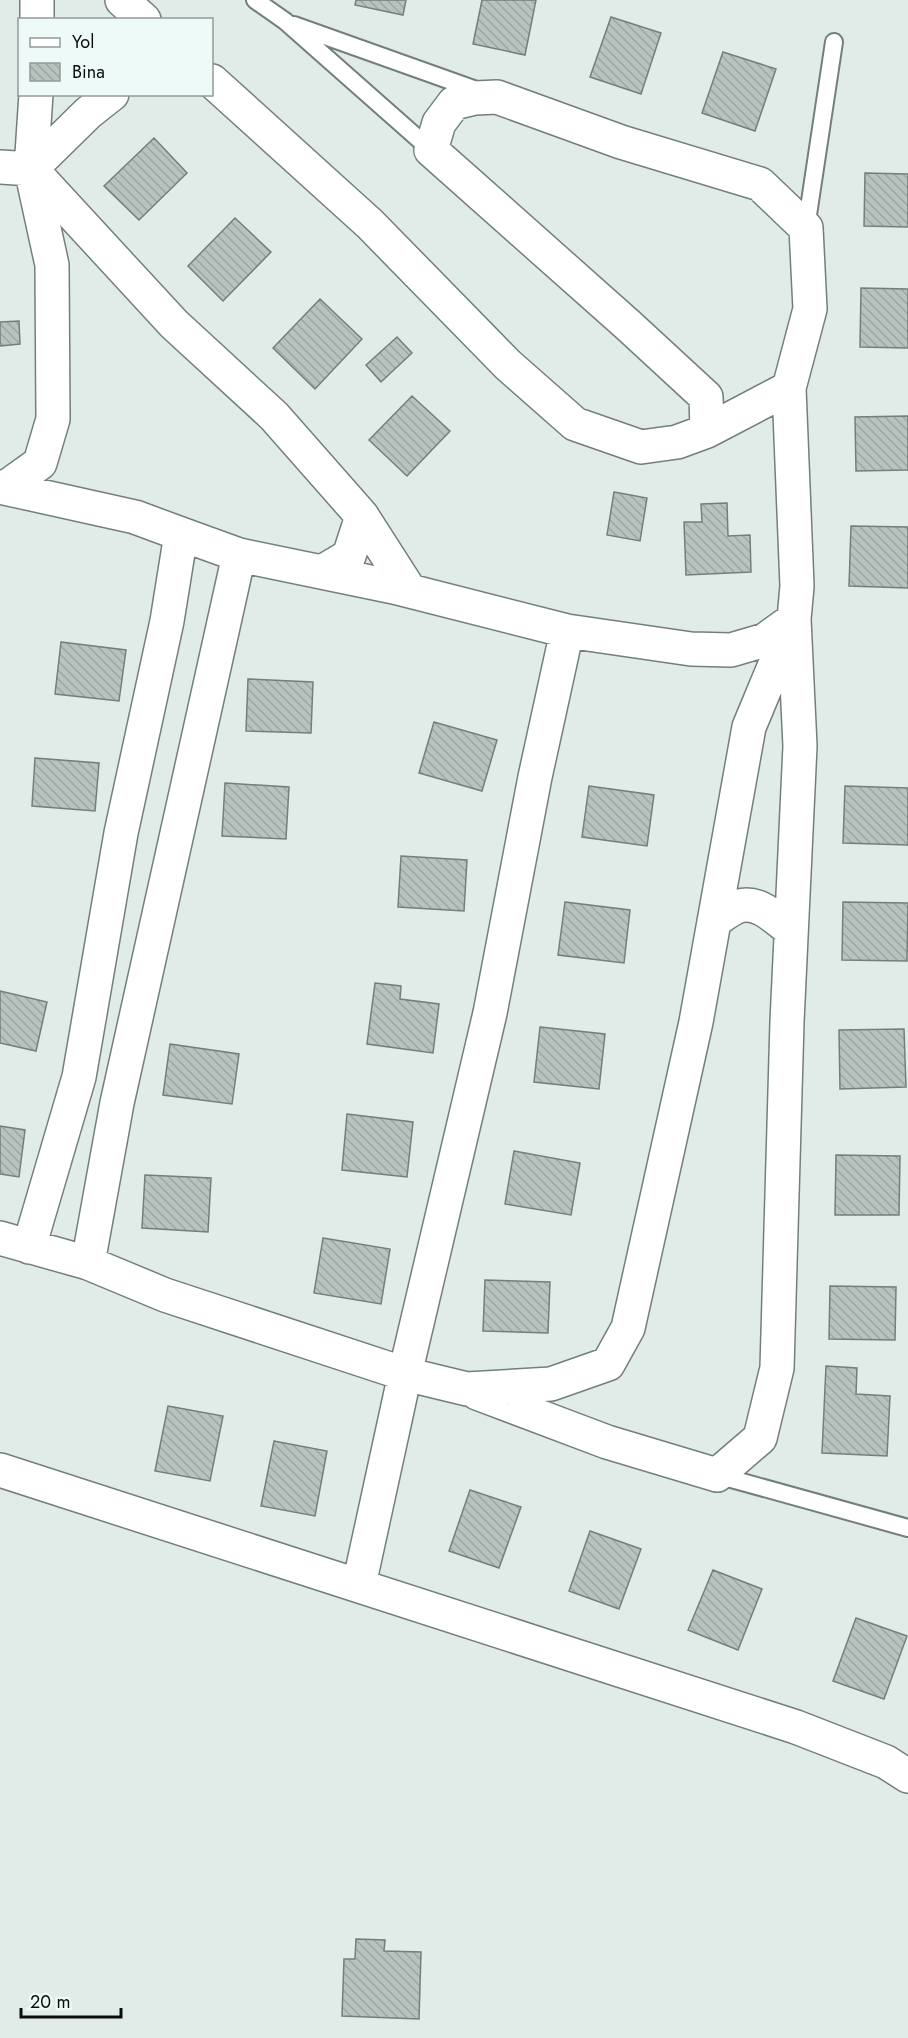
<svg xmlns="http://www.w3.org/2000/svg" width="908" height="2038" viewBox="0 0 908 2038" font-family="Jost,sans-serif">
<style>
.building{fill:url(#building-back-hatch);stroke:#747e7b;stroke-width:1.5}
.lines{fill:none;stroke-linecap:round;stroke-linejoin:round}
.service-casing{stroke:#747f7c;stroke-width:20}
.minor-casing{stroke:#747f7c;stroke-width:36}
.service{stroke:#fff;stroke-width:16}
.minor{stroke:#fff;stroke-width:33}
</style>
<defs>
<pattern id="building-back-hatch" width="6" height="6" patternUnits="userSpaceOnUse" patternTransform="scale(1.5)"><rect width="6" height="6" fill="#b8c3c0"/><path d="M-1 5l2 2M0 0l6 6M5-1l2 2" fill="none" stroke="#9da6a4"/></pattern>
</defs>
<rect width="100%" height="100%" fill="#e1ece9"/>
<path class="building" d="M356,0H406L403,15L355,5Z
M482,0H536L525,55L473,44Z
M611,17L661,33L641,94L590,77Z
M723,52L776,69L755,131L702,113Z
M154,138L187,173L139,220L104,186Z
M865,173L908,174V227L864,226Z
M235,218L271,252L223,301L188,266Z
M861,288L908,289V348L860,347Z
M320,299L362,339L315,389L273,348Z
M19,321L20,344L0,346V322Z
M397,337L412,353L381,382L366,365Z
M412,396L450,431L407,476L369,440Z
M908,416V470L856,471L855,417Z
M614,492L647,498L640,541L607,535Z
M727,503L728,536L750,535L751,572L686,575L684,522H702L701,504Z
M851,526L908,527V588L849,586Z
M61,642L126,650L119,701L55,694Z
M248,679L313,682L311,733L246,731Z
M434,722L497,740L482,791L419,773Z
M35,758L99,763L95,811L32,806Z
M225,783L289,787L286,839L222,836Z
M589,786L654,795L647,846L582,837Z
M845,786L908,788V845L843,843Z
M401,856L467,860L464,911L398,907Z
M565,902L630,910L624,963L558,955Z
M843,902L908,903L907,961L842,960Z
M375,983L401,986L400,999L439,1004L433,1053L367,1044Z
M0,991L47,1002L36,1051L0,1043Z
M540,1027L605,1034L599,1089L534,1082Z
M904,1029L906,1087L840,1089L839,1030Z
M170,1044L239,1054L232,1104L163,1095Z
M347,1114L413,1122L407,1177L342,1170Z
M0,1126L25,1130L19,1177L0,1174Z
M514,1151L580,1163L571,1215L505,1204Z
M836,1155L900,1156L899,1215H835Z
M145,1175L211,1178L208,1232L142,1228Z
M323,1238L390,1249L381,1304L314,1293Z
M485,1280L550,1282L548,1333L483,1331Z
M830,1286L896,1287L895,1340L829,1339Z
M826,1366L857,1368L856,1394L890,1396L887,1456L822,1453Z
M168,1406L223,1416L210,1481L155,1471Z
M274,1441L327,1451L315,1516L261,1506Z
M470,1490L521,1507L499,1568L449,1551Z
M590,1531L641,1549L619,1609L569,1591Z
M713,1570L762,1589L738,1650L688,1630Z
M856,1618L907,1636L884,1699L833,1681Z
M356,1939L385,1940L384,1951L421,1952L419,2019L342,2016L344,1959H355Z"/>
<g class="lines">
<defs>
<path id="service" d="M255,0L285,21L431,150
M294,25L482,92
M806,228L834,42
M717,1475L908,1528"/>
<path id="minor" d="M37,0V20
M122,0L144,20
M212,81L370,224L508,365L575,424L641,447L677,442L707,431L706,397L628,325L431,150L439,123L454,103L475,98L497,97L621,142L760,184L806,228L810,309L789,388L707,431
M0,167L31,169L88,113L112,94
M31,169L174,324L274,416L362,516L349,556L322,572
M0,487L135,517L181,534L167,621L121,833L79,1077L29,1247
M5,488L40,463L53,419L52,265L31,169L36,94
M362,516L410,591
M181,534L239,555L394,587L567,631L535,777L490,1013L405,1374L359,1585
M567,631L691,649L731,650L765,640L794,619
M714,921C722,916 730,909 739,906C759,900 777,920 791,930
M0,1238L88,1263L165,1295L405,1374L467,1389L551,1384L608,1364L628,1328L696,1022L749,727L794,619
M88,1263L117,1103L239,555
M477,1393L607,1442L717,1475L760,1438L777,1368L787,1022L800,746L794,619L797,586L789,388
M0,1470L796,1727L886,1762L908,1776"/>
</defs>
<use href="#service" class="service-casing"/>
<use href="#minor" class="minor-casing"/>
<use href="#service" class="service"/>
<use href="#minor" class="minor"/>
</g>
<rect x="18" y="18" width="195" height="78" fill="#eefaf7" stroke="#939b99" stroke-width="1.5"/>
<rect x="30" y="38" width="30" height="9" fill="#ffffff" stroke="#939b99" stroke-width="1.5"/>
<text x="72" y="48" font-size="18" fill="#0a0d0c">Yol</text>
<rect x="30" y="63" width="30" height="18" fill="url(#building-back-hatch)" stroke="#939b99" stroke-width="1.5"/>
<text x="72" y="78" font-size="18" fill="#0a0d0c">Bina</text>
<path d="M21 2008v9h100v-9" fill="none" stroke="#0a0d0c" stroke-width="3"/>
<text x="30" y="2008" font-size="18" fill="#0a0d0c" stroke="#eefaf7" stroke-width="4.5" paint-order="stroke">20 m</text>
</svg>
